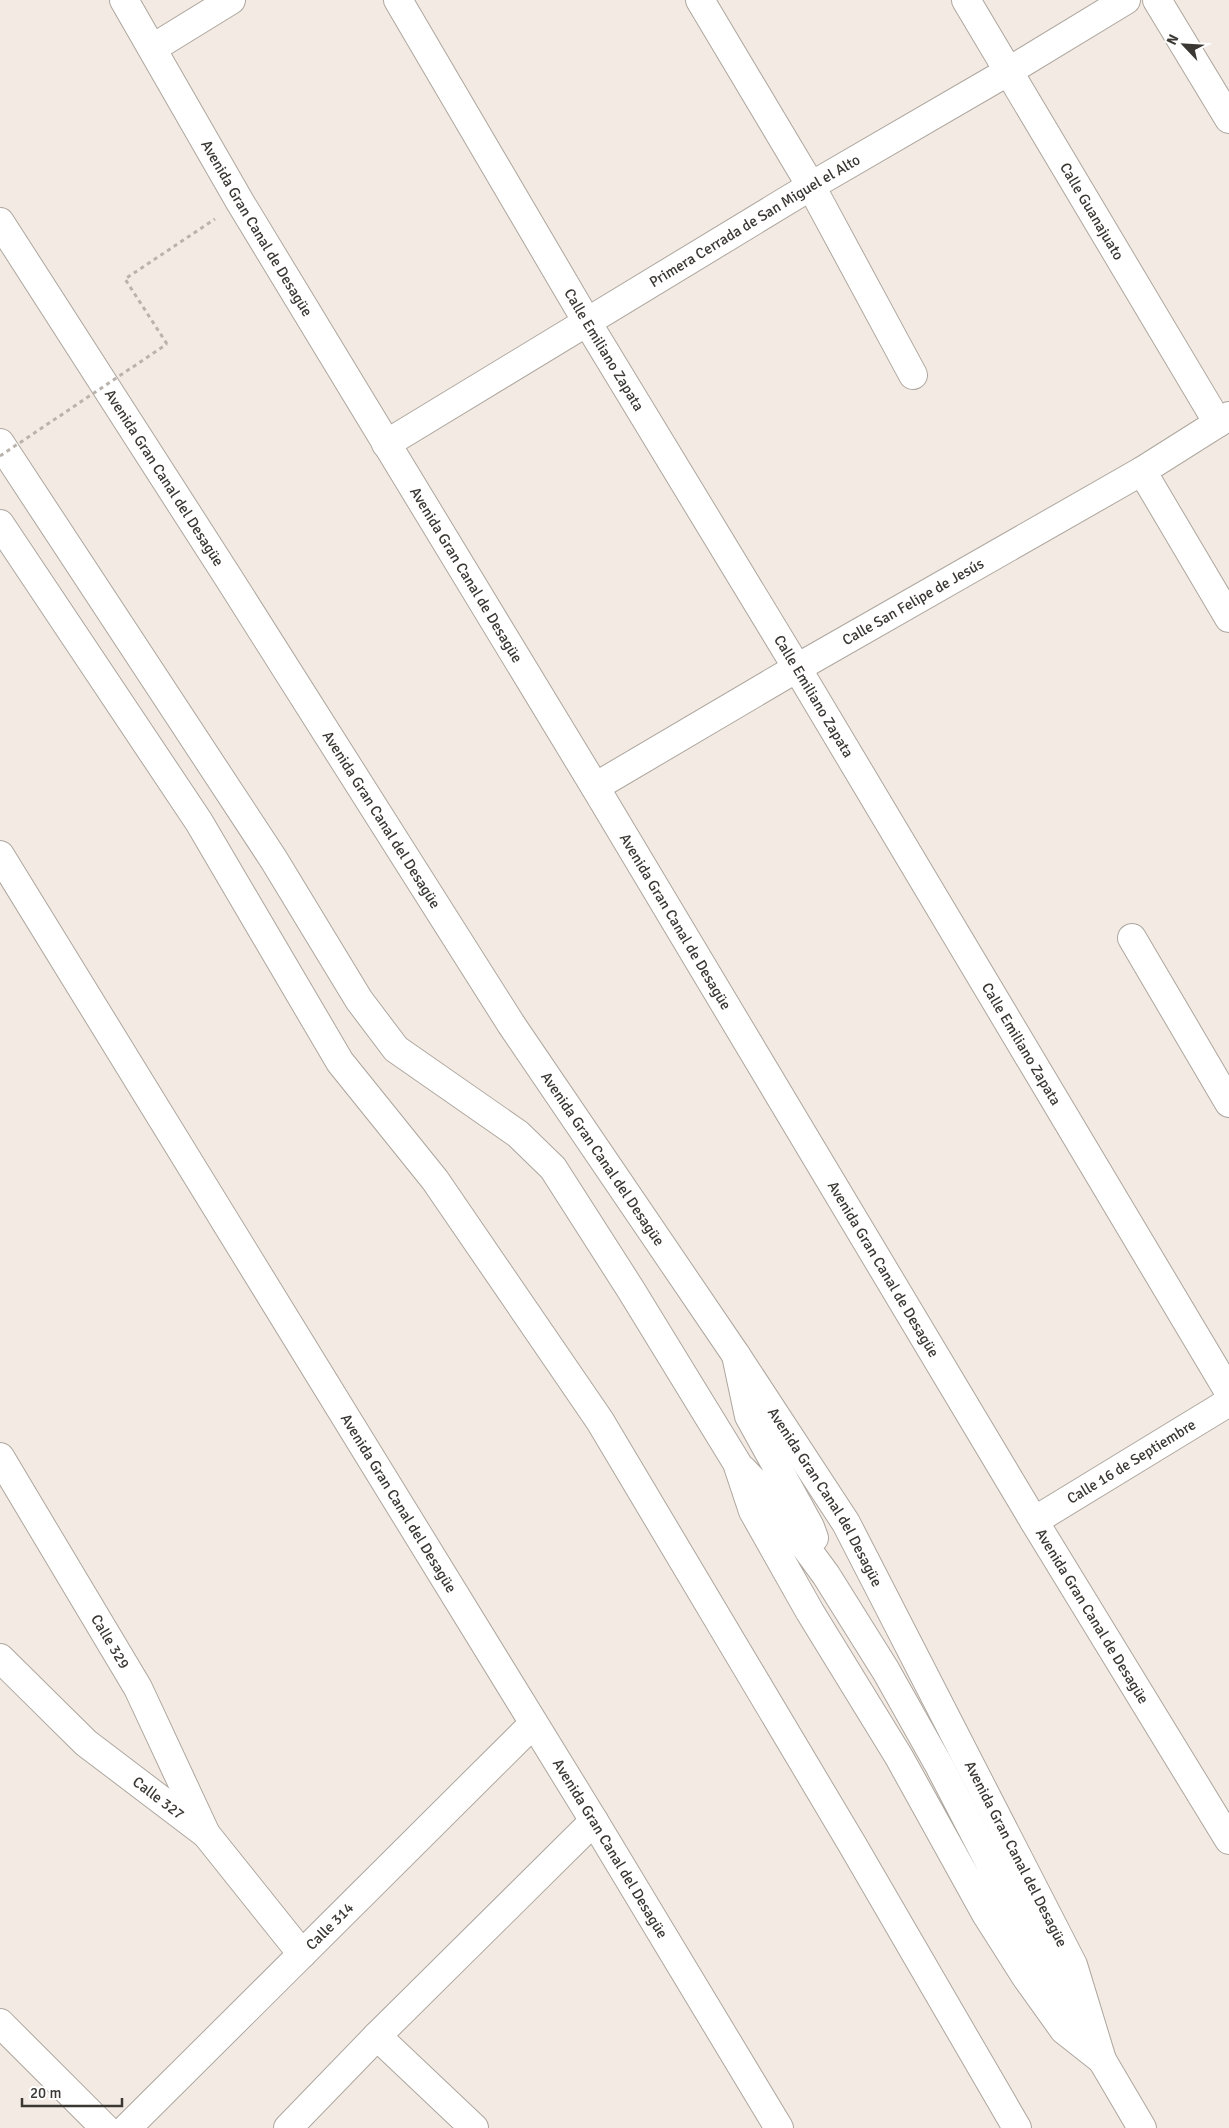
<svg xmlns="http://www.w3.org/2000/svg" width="1229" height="2128" viewBox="0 0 1229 2128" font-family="Signika,sans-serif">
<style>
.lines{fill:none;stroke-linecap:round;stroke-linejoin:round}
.minor-casing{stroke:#ada69e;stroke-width:30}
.major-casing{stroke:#ada69e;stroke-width:30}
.highway-casing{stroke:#ada69e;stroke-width:30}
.path{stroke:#b9b3ac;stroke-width:3;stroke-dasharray:4 4;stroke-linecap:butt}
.minor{stroke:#fff;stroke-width:28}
.major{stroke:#fff;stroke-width:28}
.highway{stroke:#fff;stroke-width:28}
.path-bridge{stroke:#b9b3ac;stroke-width:3;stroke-dasharray:4 4;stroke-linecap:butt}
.labels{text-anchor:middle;stroke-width:4.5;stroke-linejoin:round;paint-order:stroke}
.street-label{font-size:15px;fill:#3b3834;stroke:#fff}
</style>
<rect width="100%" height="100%" fill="#f3ebe3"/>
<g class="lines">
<defs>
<g id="minor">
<path id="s1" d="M124,0L240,202L595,787L1034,1521L1229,1840"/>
<path id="s2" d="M398,0L587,322L797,668L1229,1392"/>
<path d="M700,0L811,186L913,375"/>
<path id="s3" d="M966,0L1218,423"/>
<path d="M1157,0L1229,119"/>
<path d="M153,48L231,0"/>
<path id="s4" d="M386,444L811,186L1009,71L1126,0"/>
<path d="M1142,471L1229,618"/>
<path id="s5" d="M595,787L797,668L1142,471L1229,416"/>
<path id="s6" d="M0,855L594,1821L779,2128"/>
<path d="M1132,938L1229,1103"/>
<path id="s7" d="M0,1457L138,1688L206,1834"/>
<path id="s8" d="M1034,1521L1229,1402"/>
<path id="s9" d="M0,1658L86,1743L206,1834L302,1954"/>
<path d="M0,2023L105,2128"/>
<path d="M377,2036L474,2128"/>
<path id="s10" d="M127,2128L533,1724"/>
<path d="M288,2128L377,2036L594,1821"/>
</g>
<g id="major">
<path id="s11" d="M0,222L228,577L511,1024L736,1355L846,1523L1073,1965L1102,2060L1142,2128"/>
<path d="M0,524L199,822L340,1062L435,1180L600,1421L852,1844L1017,2128"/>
</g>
<path id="highway" d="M0,443L274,860L359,1000L396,1049L518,1134L553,1168L631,1290L737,1463L753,1511L810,1612L899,1757L986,1914L1026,1977L1064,2030L1102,2060
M736,1355L749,1416L810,1527L814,1538
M742,1469L768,1496L826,1575L886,1671L940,1767L1023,1927L1087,2035"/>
</defs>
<use href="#minor" class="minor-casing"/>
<use href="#major" class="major-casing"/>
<use href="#highway" class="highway-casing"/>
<path class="path" d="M167,344L125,279L215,219"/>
<use href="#minor" class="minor"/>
<use href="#major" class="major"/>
<use href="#highway" class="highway"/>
<path class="path-bridge" d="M0,456L167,344"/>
</g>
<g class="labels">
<g class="street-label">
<text dy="5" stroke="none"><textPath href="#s3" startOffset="246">Calle Guanajuato</textPath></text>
<text dy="5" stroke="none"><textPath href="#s4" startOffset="431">Primera Cerrada de San Miguel el Alto</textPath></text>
<text dy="5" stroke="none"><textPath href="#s1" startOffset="264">Avenida Gran Canal de Desagüe</textPath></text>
<text dy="5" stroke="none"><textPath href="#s2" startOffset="406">Calle Emiliano Zapata</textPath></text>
<text dy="5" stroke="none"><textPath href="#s11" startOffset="304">Avenida Gran Canal del Desagüe</textPath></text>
<text dy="5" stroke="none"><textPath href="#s1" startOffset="669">Avenida Gran Canal de Desagüe</textPath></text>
<text dy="5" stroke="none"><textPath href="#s5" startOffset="368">Calle San Felipe de Jesús</textPath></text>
<text dy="5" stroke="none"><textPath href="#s2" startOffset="811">Calle Emiliano Zapata</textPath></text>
<text dy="5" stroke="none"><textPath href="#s11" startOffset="709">Avenida Gran Canal del Desagüe</textPath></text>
<text dy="5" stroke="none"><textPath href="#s1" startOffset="1074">Avenida Gran Canal de Desagüe</textPath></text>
<text dy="5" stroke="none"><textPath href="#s2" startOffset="1216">Calle Emiliano Zapata</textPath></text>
<text dy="5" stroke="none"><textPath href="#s11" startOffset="1114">Avenida Gran Canal del Desagüe</textPath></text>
<text dy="5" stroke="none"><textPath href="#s1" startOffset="1479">Avenida Gran Canal de Desagüe</textPath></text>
<text dy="5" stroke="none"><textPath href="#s8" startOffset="114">Calle 16 de Septiembre</textPath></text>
<text dy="5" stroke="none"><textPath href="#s11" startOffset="1519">Avenida Gran Canal del Desagüe</textPath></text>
<text dy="5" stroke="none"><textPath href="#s6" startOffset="761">Avenida Gran Canal del Desagüe</textPath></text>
<text dy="5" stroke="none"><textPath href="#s1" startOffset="1884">Avenida Gran Canal de Desagüe</textPath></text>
<text dy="5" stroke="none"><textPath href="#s7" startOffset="215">Calle 329</textPath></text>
<text dy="5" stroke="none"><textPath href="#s9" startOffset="212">Calle 327</textPath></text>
<text dy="5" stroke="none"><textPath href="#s6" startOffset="1166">Avenida Gran Canal del Desagüe</textPath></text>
<text dy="5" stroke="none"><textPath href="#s11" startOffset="1924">Avenida Gran Canal del Desagüe</textPath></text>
<text dy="5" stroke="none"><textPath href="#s10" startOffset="286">Calle 314</textPath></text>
</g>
</g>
<g transform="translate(1184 45) rotate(295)" stroke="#ffffff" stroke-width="4" paint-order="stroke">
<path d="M0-4L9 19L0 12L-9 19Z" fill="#3b3834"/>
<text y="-8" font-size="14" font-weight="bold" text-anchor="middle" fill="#3b3834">N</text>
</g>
<path d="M22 2098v8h100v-8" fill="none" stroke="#3b3834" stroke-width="2.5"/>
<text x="30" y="2098" font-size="15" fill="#3b3834" stroke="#ffffff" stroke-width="4" paint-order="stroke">20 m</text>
</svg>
